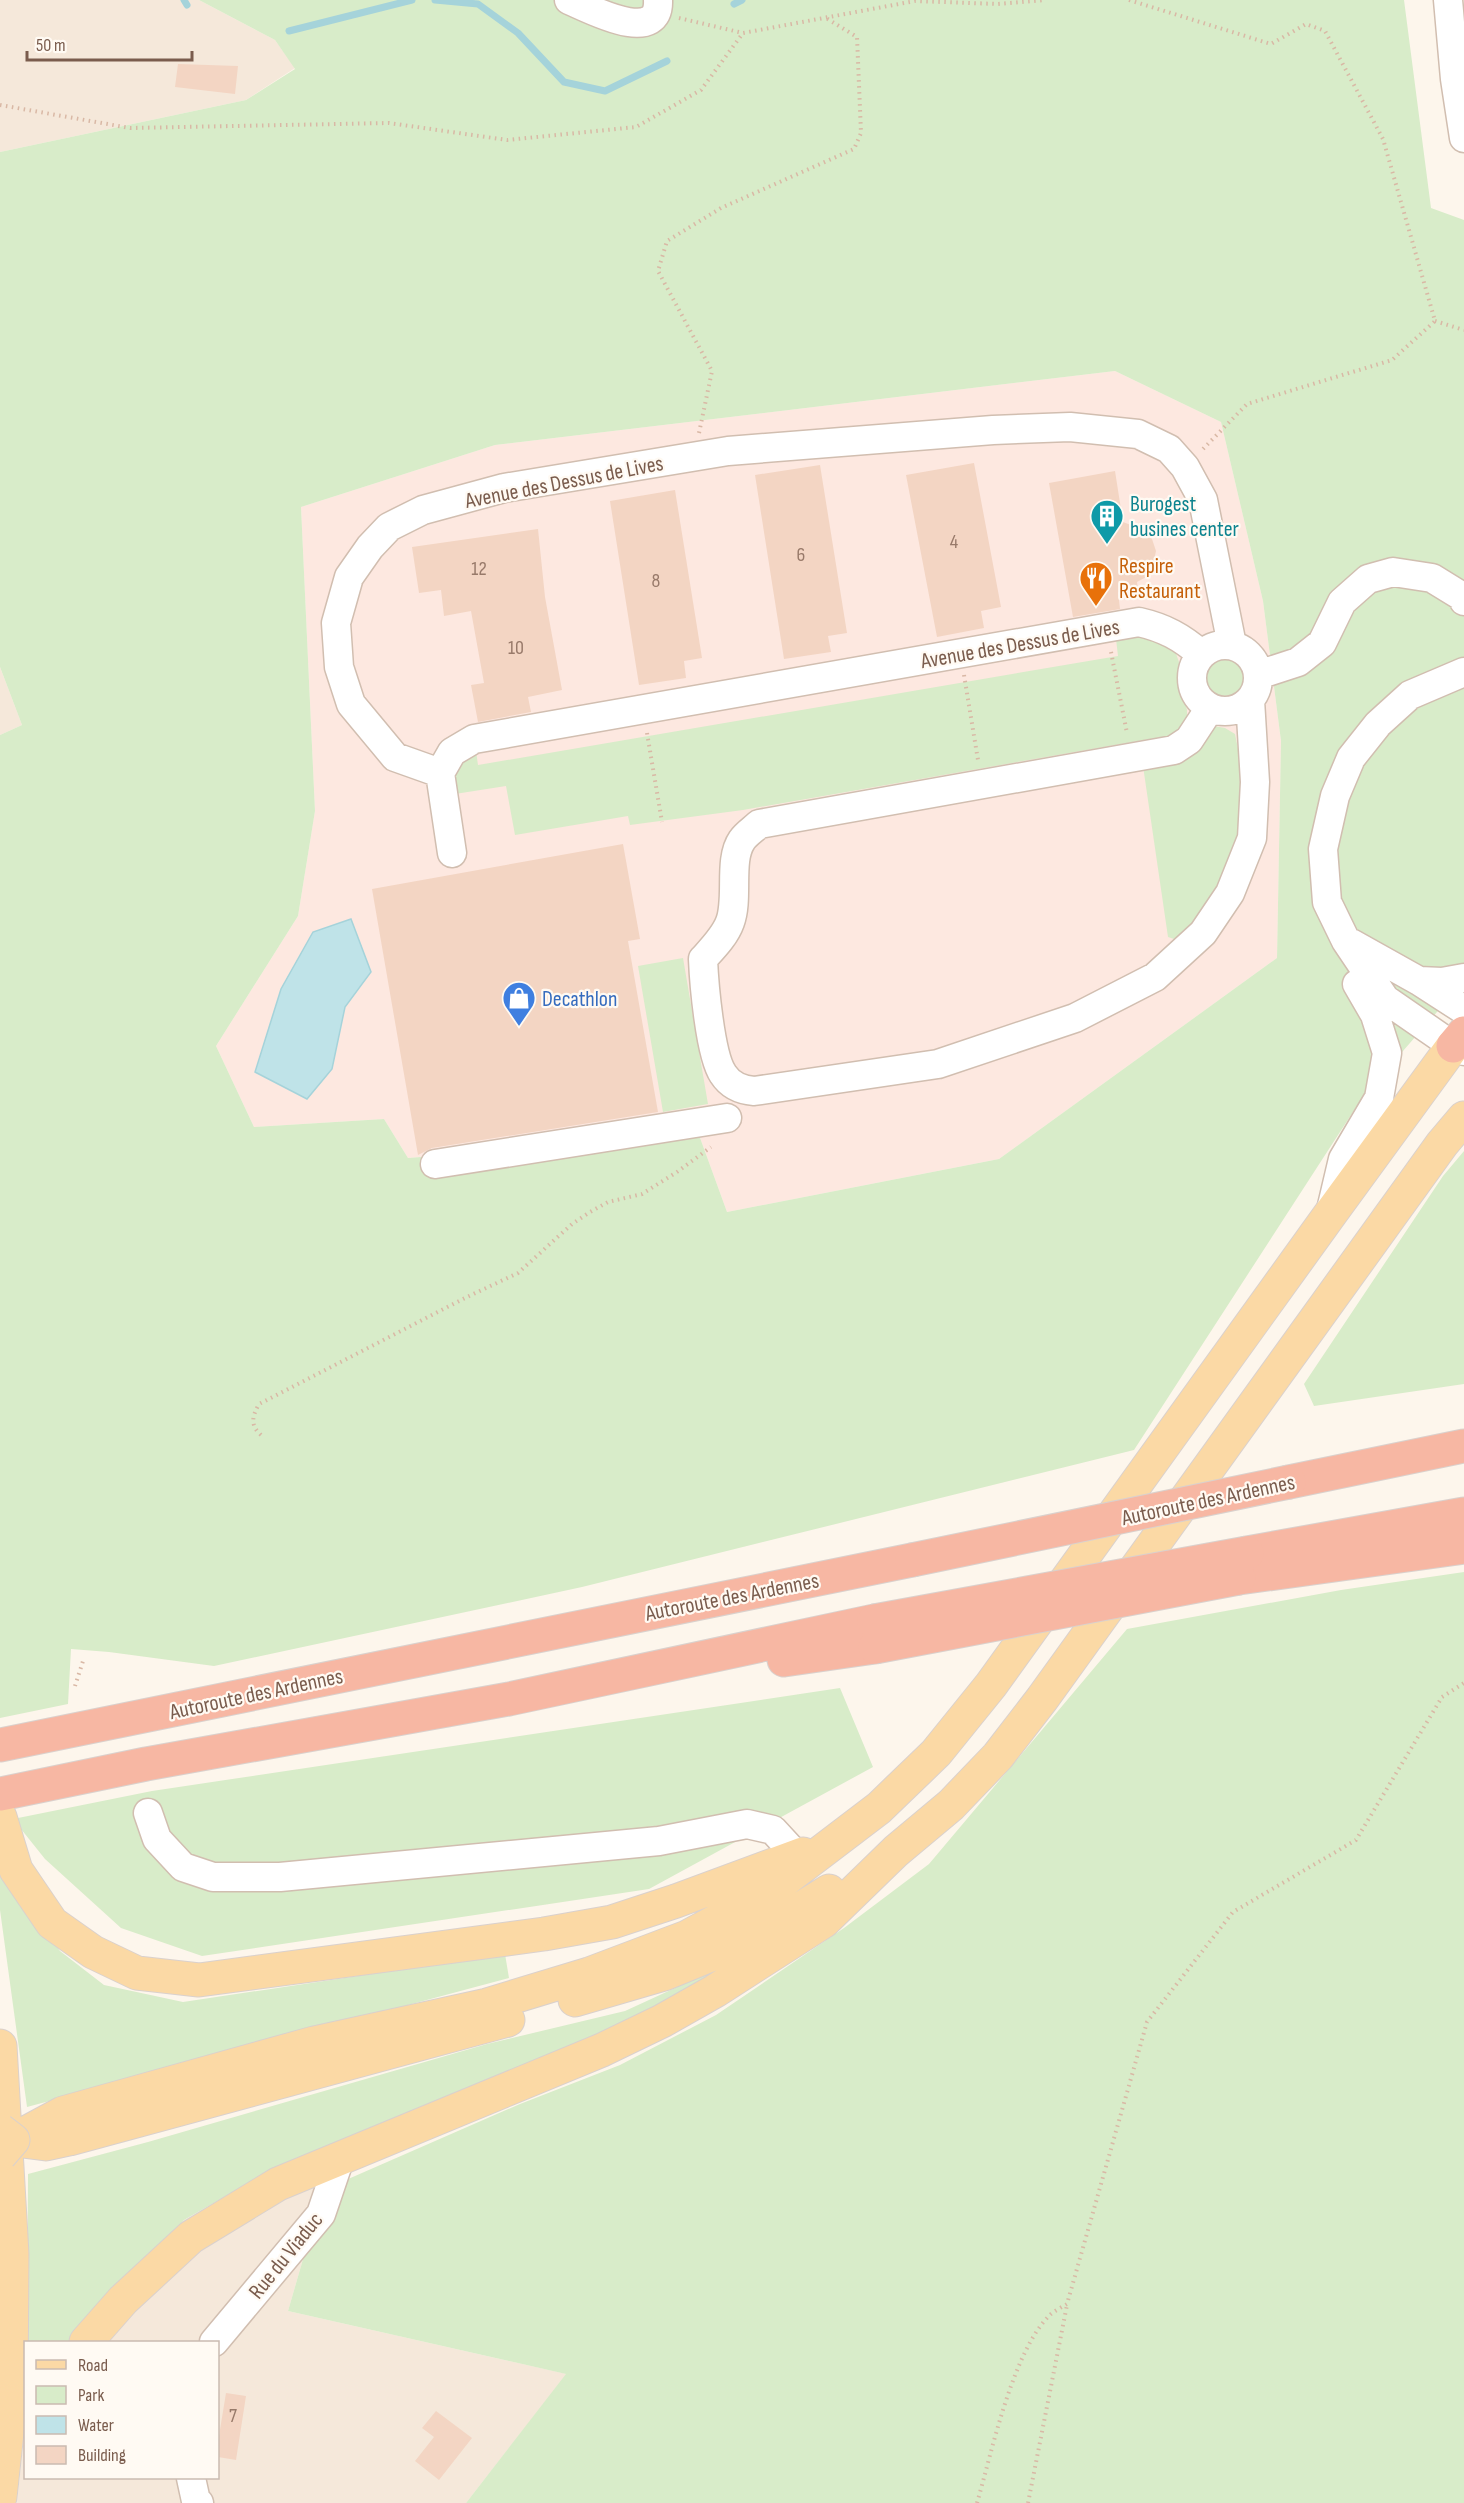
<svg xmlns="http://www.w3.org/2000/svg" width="1464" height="2503" viewBox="0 0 1464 2503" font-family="'Sofia Sans Condensed',sans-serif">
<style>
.residential{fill:#f5e8da}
.commercial{fill:#fde8e0}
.green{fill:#d8ecc9;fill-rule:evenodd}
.water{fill:#bfe3e8;stroke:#a5d3da;stroke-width:1.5}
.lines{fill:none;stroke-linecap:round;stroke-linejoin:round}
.stream{stroke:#a5d3da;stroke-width:7}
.building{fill:#f3d5c3}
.minor-casing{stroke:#d1beb0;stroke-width:31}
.major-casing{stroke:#dad1cd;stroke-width:35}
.highway-casing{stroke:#dad1cd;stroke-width:35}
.path{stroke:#d9b8a5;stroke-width:4;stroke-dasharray:1.5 4.5;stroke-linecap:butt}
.minor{stroke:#fff;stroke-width:28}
.major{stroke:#fbd9a5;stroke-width:33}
.highway{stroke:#f7b7a3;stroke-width:33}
.major-bridge-casing{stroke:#dad1cd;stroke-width:35;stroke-linecap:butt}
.highway-bridge-casing{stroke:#dad1cd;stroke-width:35;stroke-linecap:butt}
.major-bridge{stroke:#fbd9a5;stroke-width:33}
.highway-bridge{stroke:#f7b7a3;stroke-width:33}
.labels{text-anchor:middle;stroke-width:4.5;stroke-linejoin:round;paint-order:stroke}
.number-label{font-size:20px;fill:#987a6a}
.street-label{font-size:22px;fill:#7a5c4d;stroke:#fffaf3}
.culture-label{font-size:22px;fill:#0d838f;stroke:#fffaf3;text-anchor:start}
.food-label{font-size:22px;fill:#c56008;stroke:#fffaf3;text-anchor:start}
.shop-label{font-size:22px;fill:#366cbe;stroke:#fffaf3;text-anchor:start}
</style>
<rect width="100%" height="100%" fill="#fdf6ec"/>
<path class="residential" d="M0,0H199L275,40L295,68L246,100L0,152Z
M0,667L22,725L0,735Z
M275,2168L323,2190L288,2311L567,2374L466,2503H17L23,2446L25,2439L26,2478H218V2342H73L79,2333L184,2220Z"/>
<path class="commercial" d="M1115,371L1221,422L1263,601L1281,741L1277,958L999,1159L727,1212L699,1135L408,1158L384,1119L254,1127L216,1046L298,916L315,811L301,507L495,445Z"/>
<path class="green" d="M199,0H1404L1431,208L1464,220V981L1362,1098L1134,1450L582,1587L214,1666L109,1652L71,1649L68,1704L0,1718V735L22,725L0,667V152L246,100L295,69L275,40ZM1115,371L1221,422L1263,601L1281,741L1277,958L999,1159L727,1212L699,1135L408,1158L384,1119L254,1127L216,1046L298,916L315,811L301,507L495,445Z
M1145,633L1174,648L1179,662L1178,678L1187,710V718L1183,727L1163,742L1161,737L743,810L630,825L628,816L515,835L506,786L455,794C452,772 460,764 476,751L478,765L1118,656L1116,639Z
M1206 677a19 19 0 1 1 38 0a19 19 0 1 1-38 0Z
M1214,726L1225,728L1235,734L1245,784L1238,850L1205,916L1177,940L1168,937L1143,766Z
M683,958L708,1104L663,1112L638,966Z
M1464,1151V1384L1314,1406L1304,1384L1443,1176Z
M1464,1572V2503H466L566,2374L288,2311L323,2190L520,2104L620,2065L716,2015L844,1928L929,1864L1127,1629L1341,1590Z
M840,1688L873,1767L649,1889L202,1956L121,1928L45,1859L13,1819L152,1791Z
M0,1846L16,1892L60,1951L104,1985L183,2002L505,1954L509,1978L27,2107L0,1910Z
M760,1949L669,2004L572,2049L275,2168L184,2220L79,2333L73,2342H27L28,2174L148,2142L487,2044L625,2011Z"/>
<path class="water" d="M351,919L371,972L345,1007L332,1069L307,1099L255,1072L281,989L313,932Z"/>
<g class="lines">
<path class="stream" d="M184,0L187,5
M435,0L478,4L518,33L564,82L605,91L667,61
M734,4L742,0
M289,31L412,0"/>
</g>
<path class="building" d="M178,64L238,66L235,94L175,87Z
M974,463L1001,607L981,611L984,628L937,637L906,475Z
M820,465L847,633L828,636L831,652L784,659L755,475Z
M1115,471L1123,522L1144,530L1152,539L1156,551L1153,565L1148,576L1137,582L1138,589L1118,592L1120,609L1073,617L1049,483Z
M675,490L702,658L684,661L686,678L639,685L610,501Z
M538,529L545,597L562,690L528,697L531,712L478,722L471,685L484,683L471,611L444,616L441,590L419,593L412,547Z
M623,844L640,939L628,941L658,1112L432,1148L418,1155L372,889Z
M226,2393L246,2396L236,2460L218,2457V2442Z
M436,2411L472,2438L439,2480L415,2461L434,2437L422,2428Z"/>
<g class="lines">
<defs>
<path id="minor" d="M569,0C588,8 660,47 658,0
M1448,0L1455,79L1464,138
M1192 678a33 33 0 1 1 66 0a33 33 0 1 1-66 0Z
M1201,654C1181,637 1165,628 1139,622L474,739L452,752L440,773L395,757L351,704L339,667L336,623L349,577L370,547L389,527L423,510L504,488L728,451L993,430L1070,427L1138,434L1169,449L1185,467L1203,500L1232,645
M1464,672L1410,695L1378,724L1351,758L1335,796L1323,849L1327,902L1346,941L1385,999L1453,1046L1464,1051
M1258,675L1298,662L1322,643L1342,602L1368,579L1393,572L1432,578L1463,597L1464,601
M1210,708L1189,740L1174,750L759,824C754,829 746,834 742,840C728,860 739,898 730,922C725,936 713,948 703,959C704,983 710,1055 723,1074C730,1085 741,1090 754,1091L938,1064L1075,1018L1155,977L1203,933L1230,893L1252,838L1255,782L1250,700
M440,773L452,853
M1351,943L1419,981L1464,1010
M1419,981L1442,982L1464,978
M435,1164L727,1118
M1331,1210L1343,1159L1379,1098L1387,1053L1375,1015L1357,984
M148,1813L157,1839L183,1867L213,1877H280L659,1841L747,1824L773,1830L797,1856
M214,2342L321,2214L340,2158
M191,2478L196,2501L199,2503"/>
<path id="major" d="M0,1817L16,1870L52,1923L93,1952L137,1973L199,1980L544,1934L612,1922L676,1901L803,1854
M575,2000L664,1974L757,1936L829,1891
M0,2046L12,2254L11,2395L0,2497
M13,2140L63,2113L314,2043L487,2005L589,1974L687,1937L766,1894L879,1808L936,1753L991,1685L1331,1213L1453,1046
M15,2140L46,2144L69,2139L508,2020
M86,2342L123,2300L191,2237L278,2184L602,2050L662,2021L715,1991L824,1921L896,1851L951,1805L998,1756L1042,1699L1442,1144L1464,1118"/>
<path id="highway" d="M1453,1046L1464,1033
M1289,1482L1464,1446
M1247,1553L1464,1514
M1239,1578L1464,1547
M784,1660L875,1647
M0,1745L912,1560
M0,1794L146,1764L509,1699L874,1621"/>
</defs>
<use href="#minor" class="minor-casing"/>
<use href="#major" class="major-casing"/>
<use href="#highway" class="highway-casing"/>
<path class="path" d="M1129,0L1271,44L1306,24L1325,31L1383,139L1435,321L1392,360L1247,404L1203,449
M679,18L743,33L915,1L998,4L1045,0
M0,105L130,128L389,123L507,140L636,127L701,90L743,33
M1435,321L1464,330
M699,433L712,371L658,271L667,241L721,208L854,149L861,133L857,37L826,18
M1111,652L1127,733
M964,675L978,760
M647,733L662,822
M261,1435C250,1425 252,1417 259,1404L467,1297L518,1273L572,1224L590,1212L608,1202L642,1194L677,1172L711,1147
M75,1686L84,1658
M977,2503C992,2452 1013,2349 1051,2314C1056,2310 1062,2307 1067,2304L1147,2022L1233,1912L1356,1840L1442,1697L1464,1683
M1028,2503L1067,2305"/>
<use href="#minor" class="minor"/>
<use href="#major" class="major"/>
<use href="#highway" class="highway"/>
<defs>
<path id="major-bridge" d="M0,2130L13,2140L0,2155"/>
<path id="highway-bridge" d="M912,1560L1289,1482
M874,1621L1247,1553
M875,1647L1239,1578"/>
</defs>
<use href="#major-bridge" class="major-bridge-casing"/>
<use href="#highway-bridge" class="highway-bridge-casing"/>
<use href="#major-bridge" class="major-bridge"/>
<use href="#highway-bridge" class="highway-bridge"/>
</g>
<defs>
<symbol id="building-pin" viewBox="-11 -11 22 30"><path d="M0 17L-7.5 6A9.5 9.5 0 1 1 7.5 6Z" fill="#0f9aa8" stroke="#fffaf3"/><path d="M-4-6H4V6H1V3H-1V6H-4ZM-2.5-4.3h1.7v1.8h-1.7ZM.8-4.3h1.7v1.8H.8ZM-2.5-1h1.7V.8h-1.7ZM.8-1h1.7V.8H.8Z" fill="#fff"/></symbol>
<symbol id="restaurant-pin" viewBox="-11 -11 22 30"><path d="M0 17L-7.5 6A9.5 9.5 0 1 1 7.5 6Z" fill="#e8710a" stroke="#fffaf3"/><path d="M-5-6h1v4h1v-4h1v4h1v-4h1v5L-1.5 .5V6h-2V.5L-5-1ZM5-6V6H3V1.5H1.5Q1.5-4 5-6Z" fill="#fff"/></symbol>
<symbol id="shop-pin" viewBox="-11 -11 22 30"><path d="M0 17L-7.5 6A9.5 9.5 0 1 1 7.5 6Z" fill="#3f7fe0" stroke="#fffaf3"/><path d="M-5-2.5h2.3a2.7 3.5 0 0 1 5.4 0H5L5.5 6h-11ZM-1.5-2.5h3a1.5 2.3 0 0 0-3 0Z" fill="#fff"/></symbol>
</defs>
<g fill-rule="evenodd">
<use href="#building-pin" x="1088" y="497" width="38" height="52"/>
<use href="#restaurant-pin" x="1077" y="559" width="38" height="52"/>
<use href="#shop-pin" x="500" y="979" width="38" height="52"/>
</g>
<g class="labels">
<g class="number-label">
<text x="954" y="548">4</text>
<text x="801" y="561">6</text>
<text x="479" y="575">12</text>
<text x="656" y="587">8</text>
<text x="516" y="654">10</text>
<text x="233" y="2422">7</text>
</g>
<g class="street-label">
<text transform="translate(564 481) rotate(-11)" y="8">Avenue des Dessus de Lives</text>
<text transform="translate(1020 643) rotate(-10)" y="8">Avenue des Dessus de Lives</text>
<text transform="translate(1208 1499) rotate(-12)" y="8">Autoroute des Ardennes</text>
<text transform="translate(732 1596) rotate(-11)" y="8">Autoroute des Ardennes</text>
<text transform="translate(256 1693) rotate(-12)" y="8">Autoroute des Ardennes</text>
<text transform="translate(285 2255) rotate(-51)" y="8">Rue du Viaduc</text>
</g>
<g class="culture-label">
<text x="1130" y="511">Burogest<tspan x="1130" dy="25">busines center</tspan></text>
</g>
<g class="food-label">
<text x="1119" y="573">Respire<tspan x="1119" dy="25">Restaurant</tspan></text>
</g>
<g class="shop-label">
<text x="542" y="1006">Decathlon</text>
</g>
</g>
<rect x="24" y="2341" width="195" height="138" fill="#fffaf3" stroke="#cabbb1" stroke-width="1.5"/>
<rect x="36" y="2360" width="30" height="9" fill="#fbd9a5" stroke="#cabbb1" stroke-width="1.5"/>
<text x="78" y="2371" font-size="18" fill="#7a5c4d">Road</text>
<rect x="36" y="2386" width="30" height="18" fill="#d8ecc9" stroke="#cabbb1" stroke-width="1.5"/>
<text x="78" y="2401" font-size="18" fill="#7a5c4d">Park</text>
<rect x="36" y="2416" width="30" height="18" fill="#bfe3e8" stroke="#cabbb1" stroke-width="1.5"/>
<text x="78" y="2431" font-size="18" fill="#7a5c4d">Water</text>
<rect x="36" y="2446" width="30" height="18" fill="#f3d5c3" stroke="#cabbb1" stroke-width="1.5"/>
<text x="78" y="2461" font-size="18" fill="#7a5c4d">Building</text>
<path d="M27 51v9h165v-9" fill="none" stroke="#7a5c4d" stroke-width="3"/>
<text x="36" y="51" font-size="18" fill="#7a5c4d" stroke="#fffaf3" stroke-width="4.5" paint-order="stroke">50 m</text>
</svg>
